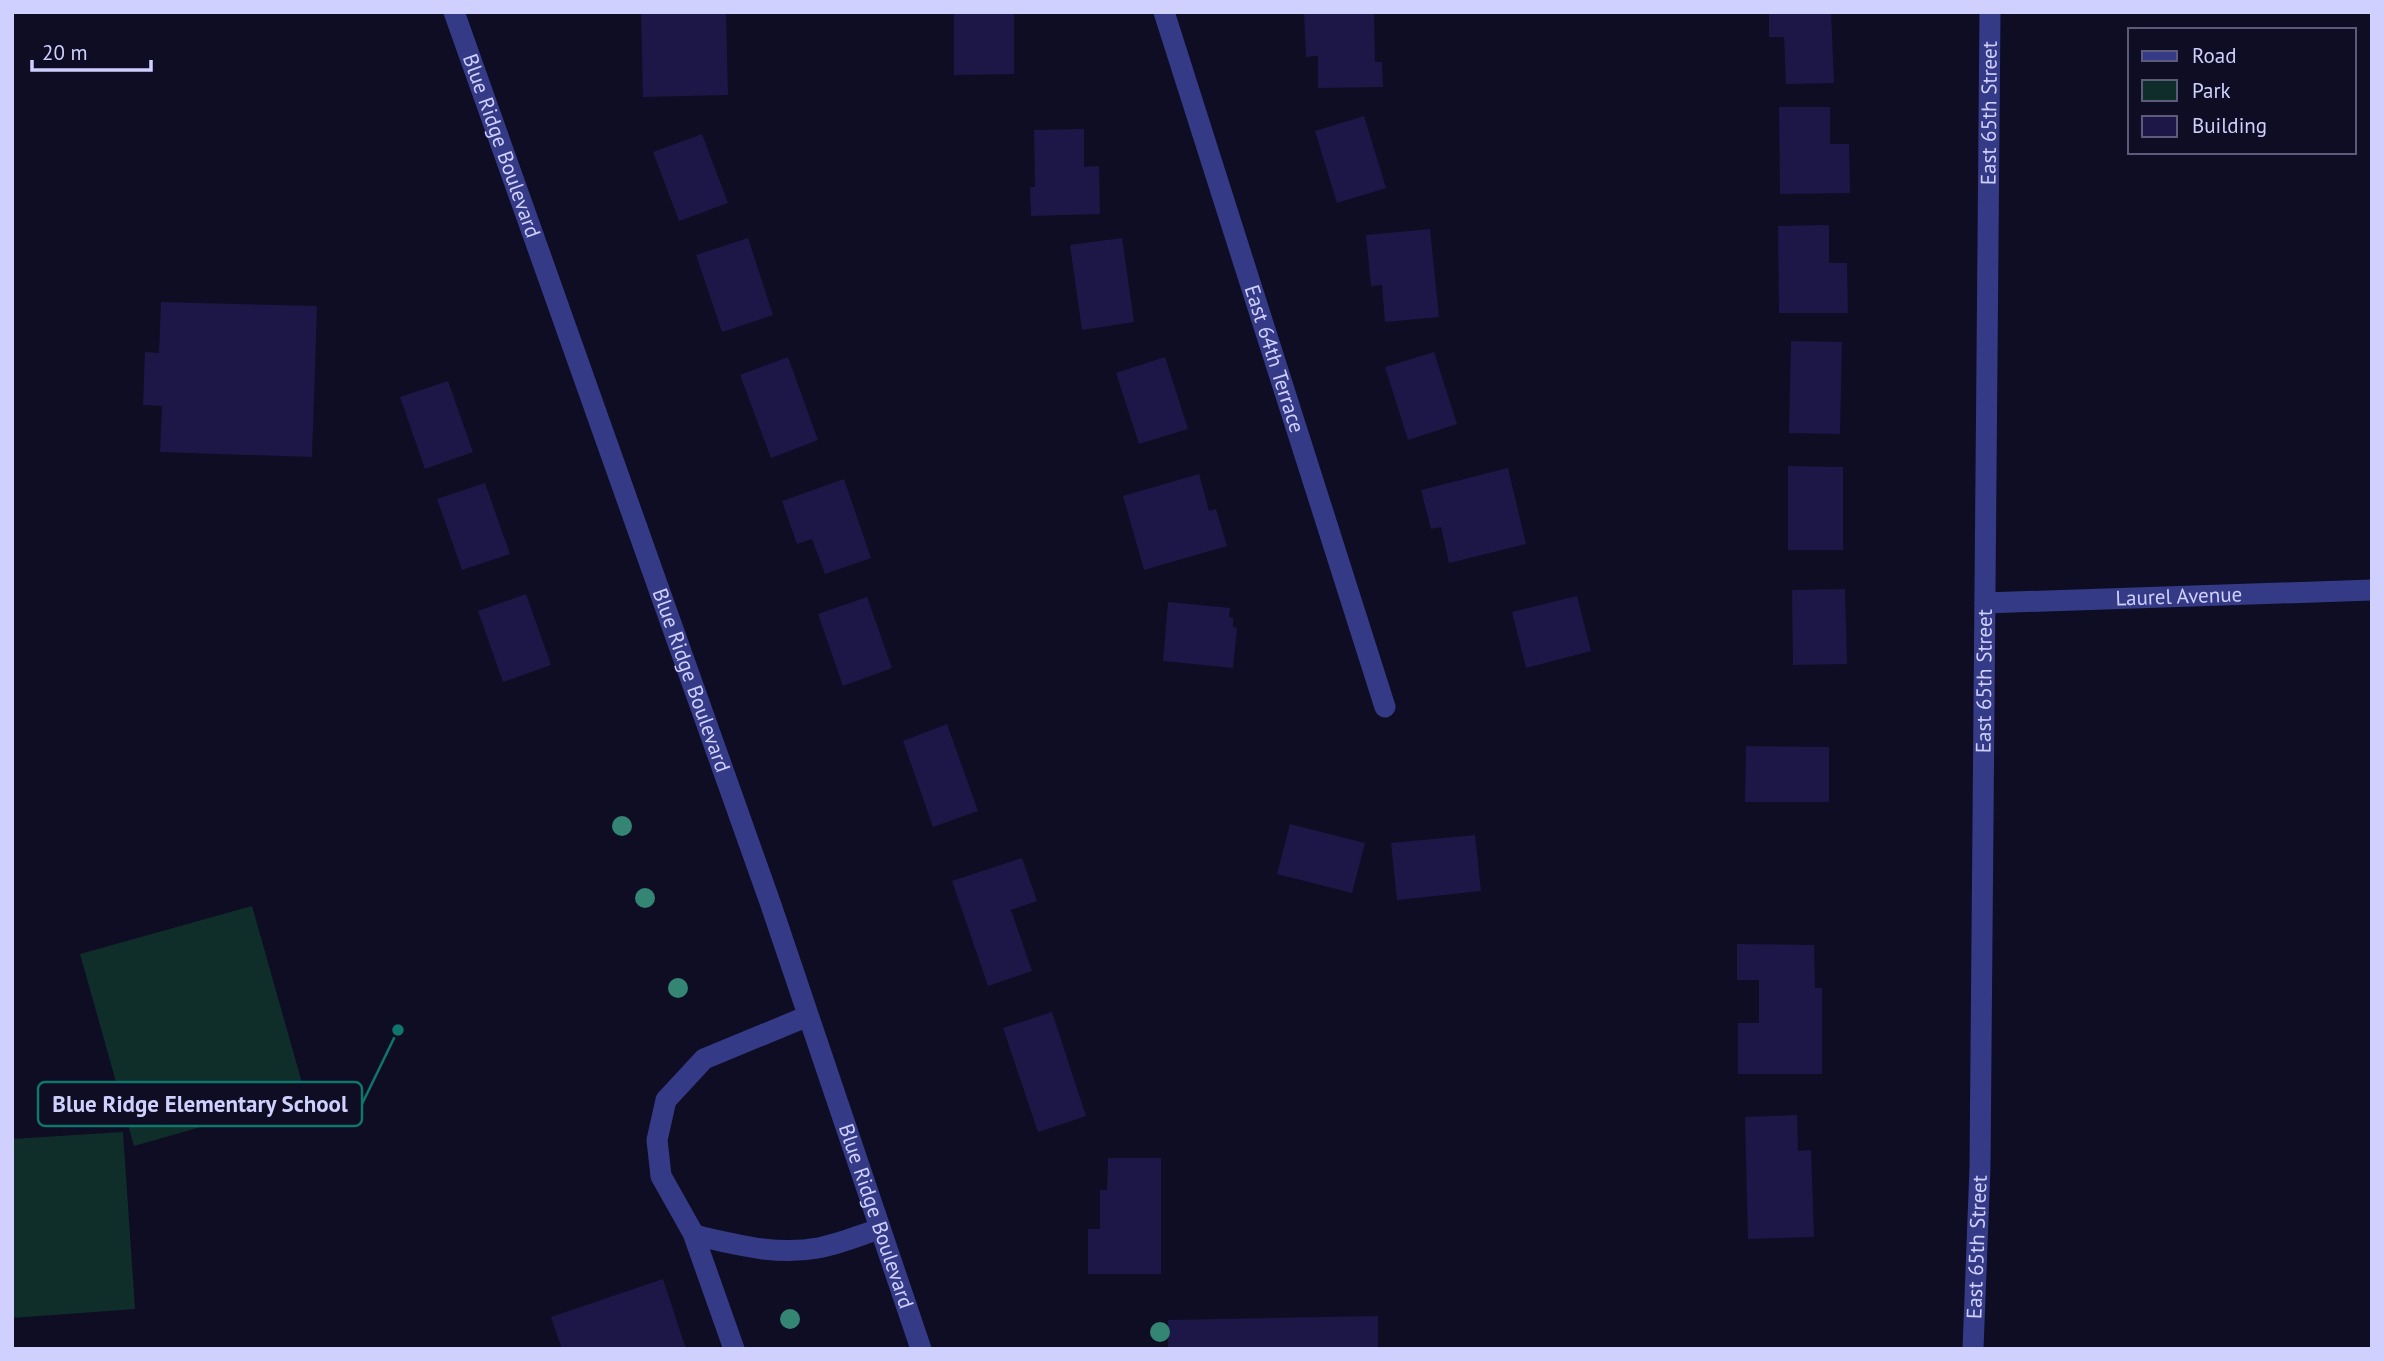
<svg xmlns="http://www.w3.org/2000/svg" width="2384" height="1361" viewBox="0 0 2384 1361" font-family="'PT Sans',sans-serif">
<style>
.green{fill:#0f2e2a}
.building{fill:#1c1746}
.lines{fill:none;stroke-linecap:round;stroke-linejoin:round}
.minor{stroke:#343a86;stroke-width:21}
.tree{fill:#348573}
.labels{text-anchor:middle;stroke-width:7;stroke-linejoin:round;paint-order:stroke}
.street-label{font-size:21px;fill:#d0d0ff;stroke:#0e0d24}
.leader{fill:none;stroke:#0f766e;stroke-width:2.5}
.callout-dot{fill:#0f766e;stroke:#0e0d24;stroke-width:2.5}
.callout{fill:#0e0d24;stroke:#0f766e;stroke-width:2.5}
.callout-label{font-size:23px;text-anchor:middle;font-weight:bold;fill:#d0d0ff}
</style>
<rect width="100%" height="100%" fill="#0e0d24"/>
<path class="green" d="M252,906L306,1097L134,1146L80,954Z
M123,1132L135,1309L12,1318V1139Z"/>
<path class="building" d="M641,12H726L728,95L643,97Z
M954,12H1014V74L954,75Z
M1304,12H1374L1375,62H1382L1383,87L1318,88V56L1306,57Z
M1769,12H1831L1834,83L1786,84L1784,37H1769Z
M1779,107H1830V144H1849L1850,193L1780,194Z
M1364,116L1386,188L1337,203L1315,131Z
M1084,129V167L1099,166L1100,214L1031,216L1030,187H1035L1034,130Z
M702,134L728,203L679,221L653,152Z
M1829,225V263H1847L1848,313H1779L1778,226Z
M1430,229L1439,317L1385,322L1382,285L1371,286L1366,235Z
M748,238L773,315L722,332L696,255Z
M1122,238L1134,322L1082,330L1070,245Z
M161,302L317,306L312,457L160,452L162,406L143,405L145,352L159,353Z
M1791,341L1842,342L1840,434L1789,433Z
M1434,352L1457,424L1408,440L1385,367Z
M788,357L818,440L771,458L740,375Z
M1165,357L1188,429L1139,444L1116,373Z
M448,381L473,452L425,469L400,397Z
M1788,466L1843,467V550H1788Z
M1508,468L1526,544L1449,563L1441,527L1431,529L1421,490Z
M1199,474L1209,511L1216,509L1227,546L1144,570L1123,496Z
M844,479L871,558L825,574L812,539L797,544L782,501Z
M485,483L510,554L462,570L437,499Z
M1845,589L1847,664L1793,665L1792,590Z
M526,594L551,665L503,682L478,611Z
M1577,596L1591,651L1526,668L1512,612Z
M867,597L892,668L843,686L818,614Z
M1168,602L1230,608L1229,617L1233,618V627L1237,628L1233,668L1163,661Z
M947,724L978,811L933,827L903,741Z
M1746,746L1829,747V802H1745Z
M1290,824L1365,843L1352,893L1277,874Z
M1475,835L1481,891L1397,900L1391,843Z
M1022,858L1037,901L1011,910L1032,971L988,986L952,881Z
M1737,944L1814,945L1815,988H1822V1074H1738V1023H1759V980H1737Z
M1052,1012L1086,1116L1038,1132L1003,1028Z
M1797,1115L1798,1151L1811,1150L1814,1237L1748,1239L1745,1117Z
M1108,1158H1161V1274H1088V1229H1100V1190H1107Z
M663,1279L686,1349H562L551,1317Z
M1378,1316V1349H1168V1320Z"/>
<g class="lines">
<g class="minor">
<path id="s1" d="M454,12L771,905L921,1349"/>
<path id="s2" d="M1164,12L1385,707"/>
<path id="s3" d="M1985,603L2372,590"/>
<path d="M694,1235C734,1244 776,1256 818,1248C839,1244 860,1235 880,1229"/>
<path d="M734,1349L693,1233L661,1176L657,1140L666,1100L704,1059L808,1016"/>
<path id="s4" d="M1973,1349L1980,1167L1990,12"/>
</g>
</g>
<g class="tree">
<circle cx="622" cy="826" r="10"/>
<circle cx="645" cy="898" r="10"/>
<circle cx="678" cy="988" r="10"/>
<circle cx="790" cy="1319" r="10"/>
<circle cx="1160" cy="1332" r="10"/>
</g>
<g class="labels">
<g class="street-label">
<text dy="7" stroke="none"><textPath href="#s4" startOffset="1236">East 65th Street</textPath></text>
<text dy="7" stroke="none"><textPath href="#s1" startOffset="142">Blue Ridge Boulevard</textPath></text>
<text dy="7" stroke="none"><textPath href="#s2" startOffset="364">East 64th Terrace</textPath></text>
<text dy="7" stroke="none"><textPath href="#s3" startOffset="194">Laurel Avenue</textPath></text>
<text dy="7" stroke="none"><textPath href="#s1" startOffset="709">Blue Ridge Boulevard</textPath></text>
<text dy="7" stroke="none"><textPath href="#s4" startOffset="668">East 65th Street</textPath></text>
<text dy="7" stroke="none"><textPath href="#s1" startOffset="1276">Blue Ridge Boulevard</textPath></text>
<text dy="7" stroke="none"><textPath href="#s4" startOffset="102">East 65th Street</textPath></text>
</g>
</g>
<path class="leader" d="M398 1030L362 1104"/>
<circle class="callout-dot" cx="398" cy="1030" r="7"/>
<rect class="callout" x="38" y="1082" width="324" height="44" rx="7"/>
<g class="callout-label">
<text x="200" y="1112">Blue Ridge Elementary School</text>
</g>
<rect width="2384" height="1361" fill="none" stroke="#d0d0ff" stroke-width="28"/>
<rect x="2128" y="28" width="228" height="126" fill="#0e0d24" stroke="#5c5b7c" stroke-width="2"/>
<rect x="2142" y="51" width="35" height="10" fill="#343a86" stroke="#5c5b7c" stroke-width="2"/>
<text x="2192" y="63" font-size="21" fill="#d0d0ff">Road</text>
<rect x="2142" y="80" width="35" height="21" fill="#0f2e2a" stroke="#5c5b7c" stroke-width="2"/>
<text x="2192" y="98" font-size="21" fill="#d0d0ff">Park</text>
<rect x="2142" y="116" width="35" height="21" fill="#1c1746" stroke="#5c5b7c" stroke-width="2"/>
<text x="2192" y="133" font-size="21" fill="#d0d0ff">Building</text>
<path d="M32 60v10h119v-10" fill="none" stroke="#d0d0ff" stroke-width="3.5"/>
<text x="42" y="60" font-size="21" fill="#d0d0ff" stroke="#0e0d24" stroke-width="5" paint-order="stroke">20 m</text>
</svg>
